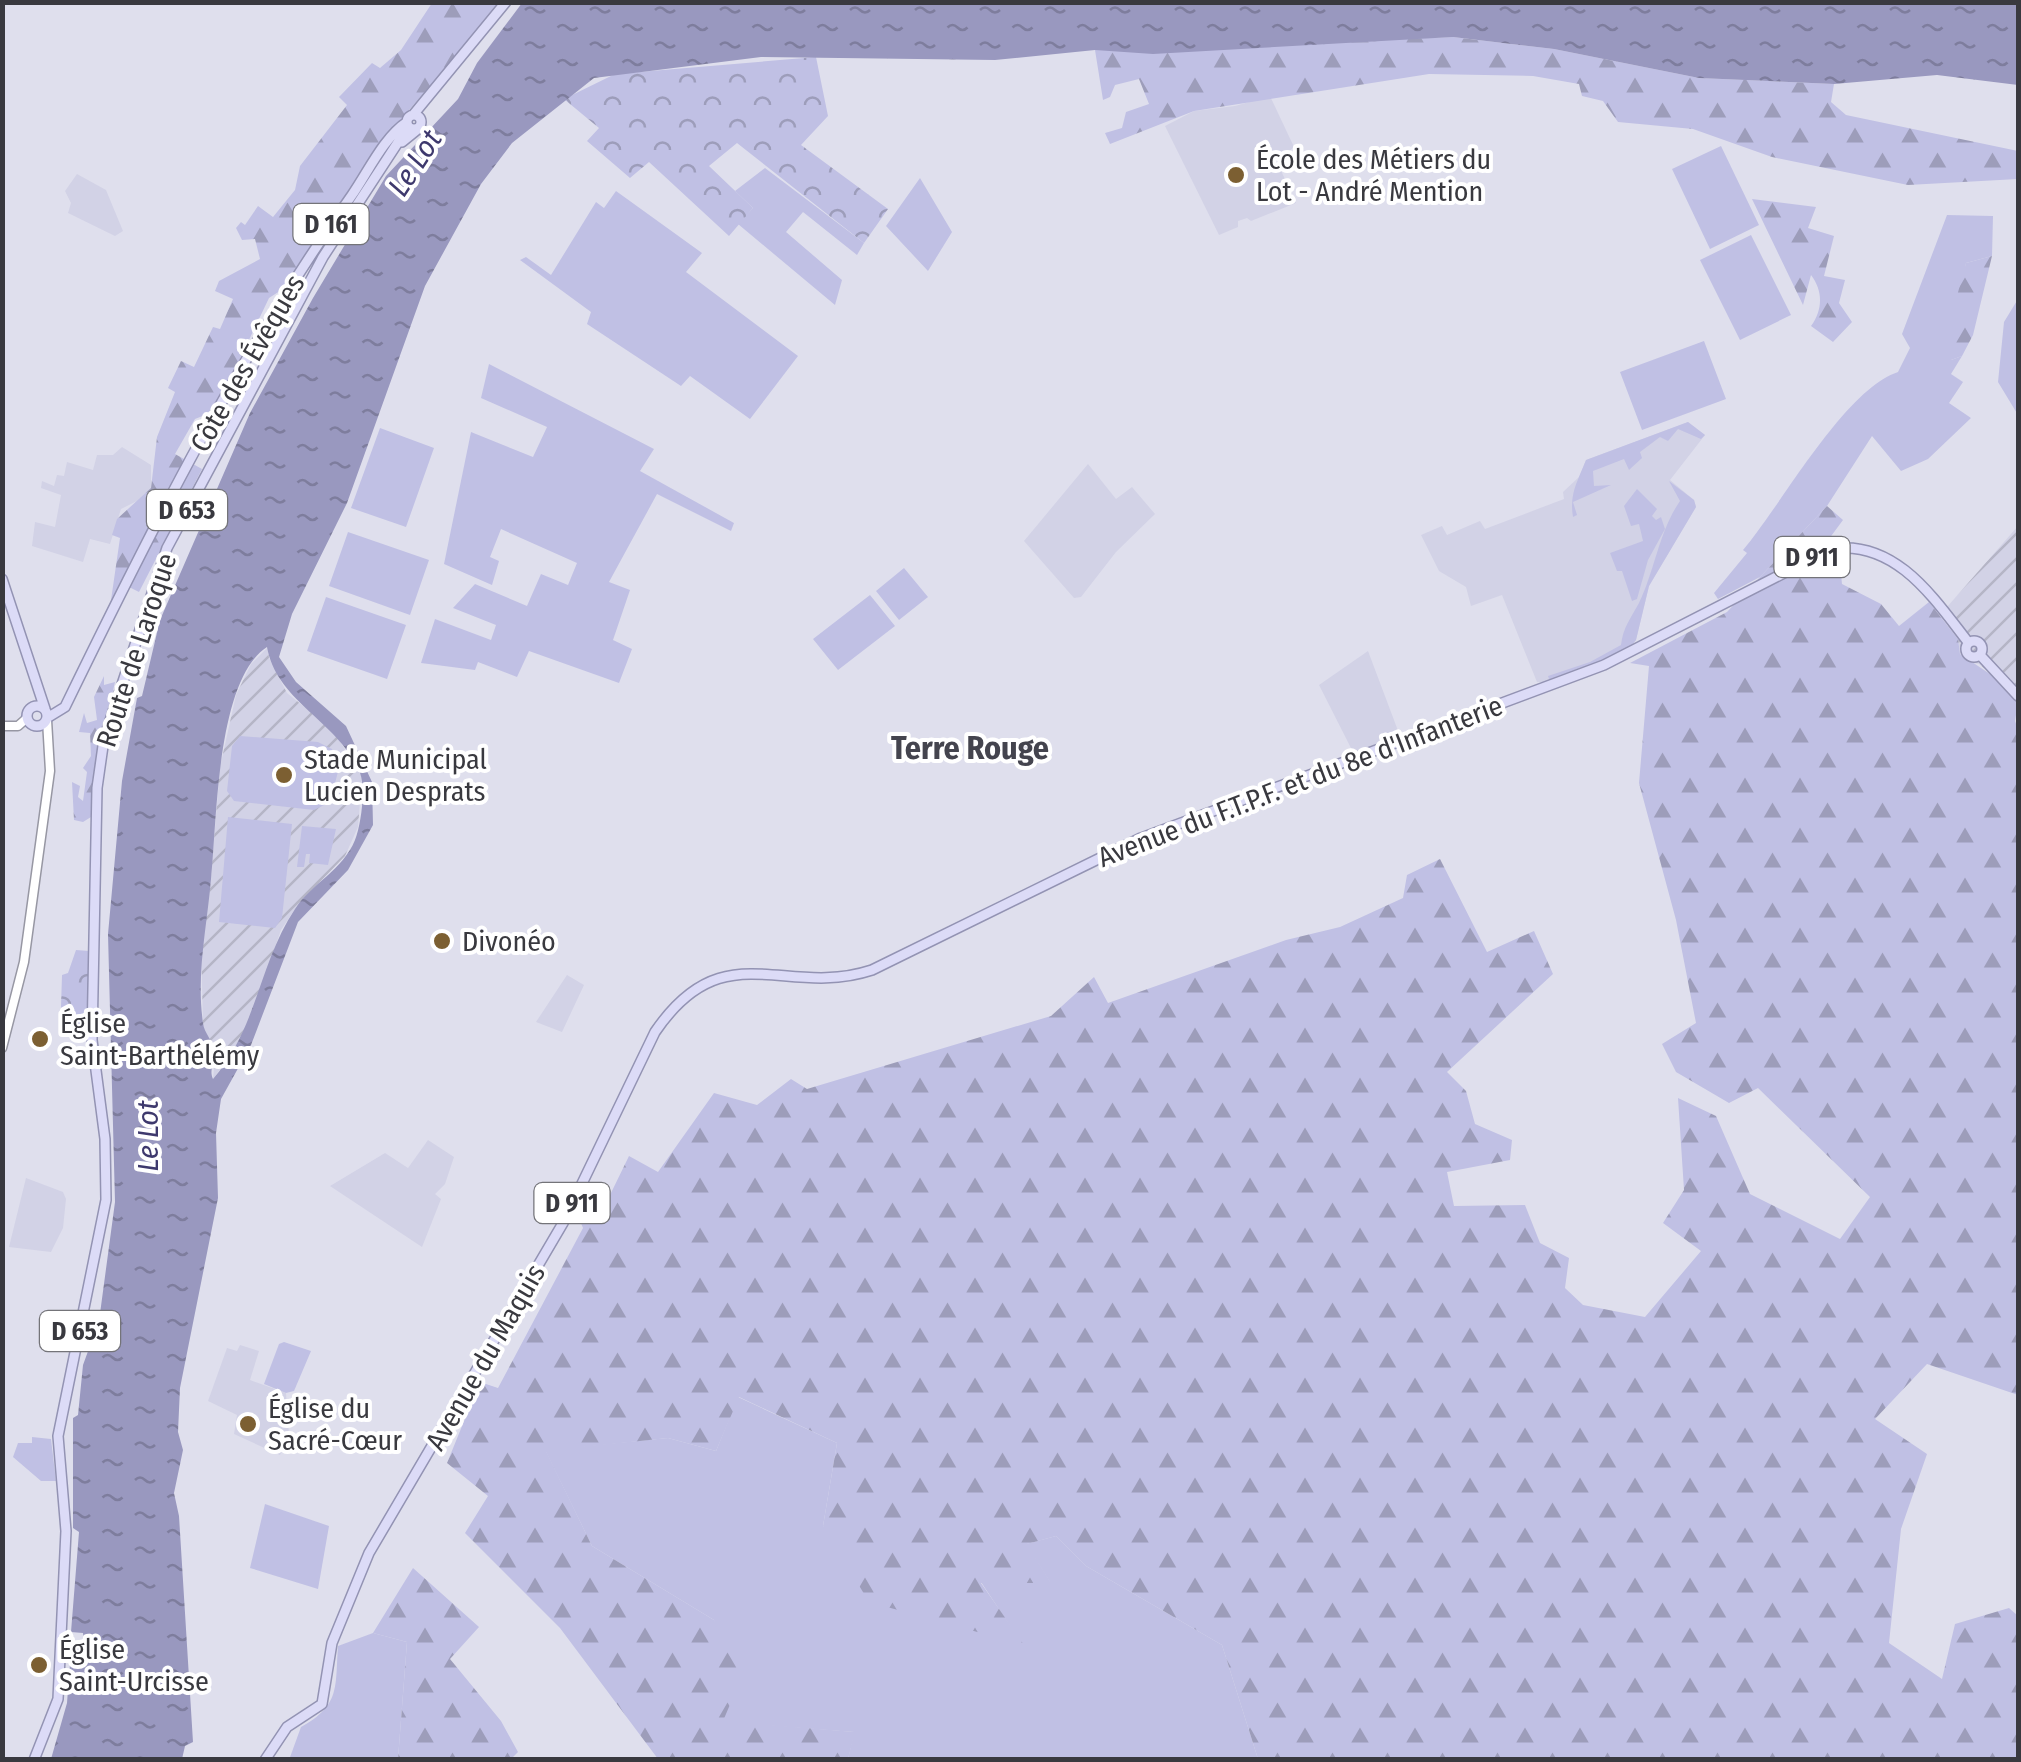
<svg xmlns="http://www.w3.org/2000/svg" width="2021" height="1762" viewBox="0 0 2021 1762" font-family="'Fira Sans Condensed',sans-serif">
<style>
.built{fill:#d2d2e6}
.industrial{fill:url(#industrial-furrows)}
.green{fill:#c0c0e4}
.forest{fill:url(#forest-firs)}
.park{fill:url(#park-crowns)}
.water{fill:url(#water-ripples);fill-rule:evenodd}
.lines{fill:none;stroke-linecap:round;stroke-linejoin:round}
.secondary-casing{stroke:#9797a3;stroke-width:11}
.primary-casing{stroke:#9393b3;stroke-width:12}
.secondary{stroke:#fff;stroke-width:8}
.primary{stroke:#dcdbf7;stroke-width:9}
.poi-dot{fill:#7c5f32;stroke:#fff;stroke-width:4}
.labels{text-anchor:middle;stroke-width:8;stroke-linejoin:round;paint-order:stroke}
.shield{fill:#fff;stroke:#747479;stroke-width:2.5}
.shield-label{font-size:25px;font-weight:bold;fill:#39393f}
.poi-label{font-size:28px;fill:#39393f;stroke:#fff;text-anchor:start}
.street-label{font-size:28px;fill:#39393f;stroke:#fff}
.water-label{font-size:30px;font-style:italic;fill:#3e396d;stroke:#fff}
.quarter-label{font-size:32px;font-weight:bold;fill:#44444e;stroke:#fff}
</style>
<defs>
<pattern id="industrial-furrows" width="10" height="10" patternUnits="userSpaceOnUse" patternTransform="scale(2.5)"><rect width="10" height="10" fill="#d2d2e6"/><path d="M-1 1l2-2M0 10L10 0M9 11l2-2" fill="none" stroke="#b5b5c6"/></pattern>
<pattern id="forest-firs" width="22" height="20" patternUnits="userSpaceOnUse" patternTransform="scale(2.5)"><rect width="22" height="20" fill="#c0c0e4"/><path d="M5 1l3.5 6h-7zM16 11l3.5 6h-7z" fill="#9d9dba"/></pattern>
<pattern id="park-crowns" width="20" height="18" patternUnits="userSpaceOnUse" patternTransform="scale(2.5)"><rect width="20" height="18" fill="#c0c0e4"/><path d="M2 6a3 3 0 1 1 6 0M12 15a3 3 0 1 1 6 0" fill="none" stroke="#9d9dba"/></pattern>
<pattern id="water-ripples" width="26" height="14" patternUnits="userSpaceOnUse" patternTransform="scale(2.5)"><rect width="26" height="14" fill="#9998bf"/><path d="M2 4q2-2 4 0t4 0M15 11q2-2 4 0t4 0" fill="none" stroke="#7e7d9d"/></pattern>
</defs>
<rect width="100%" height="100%" fill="#dfdfed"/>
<path class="built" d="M1270,96L1294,147L1277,162L1296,203L1251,221L1247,218L1238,221V227L1219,235L1165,126L1194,111L1235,106Z
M77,174L106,190L123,231L115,236L68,213L71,203L65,191Z
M1688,422L1705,435L1670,480L1694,500L1696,507L1649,586L1636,640L1628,650L1550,682H1537L1502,595L1471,606L1466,587L1439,571L1421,535L1442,526L1447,535L1480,521L1485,529L1564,499L1563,492L1579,477L1586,460Z
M122,447L151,465V488L143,498L121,509L110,544L90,539L83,562L32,546L35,522L55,527L61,495L41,488L42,481L54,486L57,475L64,476L67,462L93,470L97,455H113Z
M1088,464L1116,499L1132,487L1155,514L1116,552L1081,597L1074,598L1024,541Z
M1368,651L1400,736L1353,752L1319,685Z
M567,975L584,985L562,1032L536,1022Z
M428,1140L454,1157L445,1184L435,1194L441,1199L422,1247L330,1186L385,1153L408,1168Z
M26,1178L63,1192L66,1199L63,1228L51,1252L9,1247Z
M240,1345L259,1351L250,1380L286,1393L289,1435L280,1455L234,1434L237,1415L208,1401L227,1348L237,1351Z"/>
<path class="industrial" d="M2018,526V703L1999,680L1979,664L1967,662L1960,654L1958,639L1940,615Z
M268,647L269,658L287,693L333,730L362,777L358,827L345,856L297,906L281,930L244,1037L213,1079L215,1057L203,1027L201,942L210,888L220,767L236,695L251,664Z"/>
<path class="green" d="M1721,146L1759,225L1710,249L1672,169Z
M765,168L864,243L857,255L803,212L786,232L842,280L835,305L738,224L753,208L735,191Z
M920,178L952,232L928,271L886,226Z
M616,191L702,253L686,272L798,356L750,419L690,376L681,386L587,324L591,312L520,260L526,257L551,275L596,202L604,208Z
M1947,215L1993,216L1992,256L1966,263L1951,360L1962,356L1951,374L1963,382L1949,403L1971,418L1928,459L1901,471L1872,436L1827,506L1760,577L1718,599L1714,593L1747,553L1743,550C1782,504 1844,390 1898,372L1910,348L1902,334Z
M1751,235L1791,315L1740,340L1700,260Z
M2018,299V415L1998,382L2004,322Z
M1704,341L1726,399L1642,430L1620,372Z
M489,364L654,449L640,471L734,523L731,531L657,494L609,582L630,590L613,640L632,649L619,683L529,651L517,677L478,662L475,670L421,663L435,619L491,640L496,625L453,608L475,584L527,606L541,574L568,585L577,563L501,529L490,557L499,561L492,585L444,564L471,432L533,457L547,427L481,398Z
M1688,422L1705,435L1701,439L1678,429L1668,441L1660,437L1640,452L1642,458L1629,470L1624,459L1593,471L1594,486L1611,485L1573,502L1577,515L1573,517C1569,493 1578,481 1586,460Z
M380,428L434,448L406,527L351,508Z
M1669,481L1694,500L1696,507L1649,586L1636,640L1628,650L1550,682L1548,676L1590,662L1621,645C1623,627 1631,618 1639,603C1655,570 1659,531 1680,501Z
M1637,489L1657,509L1652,516L1656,520L1661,517L1665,529L1648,560L1637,599L1632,601L1622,571H1617L1610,553L1643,541L1639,524L1631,526L1624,506Z
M348,532L429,560L410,615L329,586Z
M904,568L928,597L899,620L876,591Z
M870,595L895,626L838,670L813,639Z
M326,597L406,625L387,679L307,651Z
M240,736L318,742L332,749L339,768L330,802L314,810L234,801L227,791L232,746Z
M228,817L292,824L282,918L275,928L219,922Z
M302,826L336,829L328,865L309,863L310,854H306L304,867H297Z
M284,1342L311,1351L294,1391L286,1393L264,1384L279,1344Z
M738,1397L837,1443L823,1526L1022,1644L981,1582H1050L1026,1544L1056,1536L1086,1566L1222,1645L1258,1759H848L854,1732L723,1722L714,1620L592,1546L545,1450L668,1438L716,1451Z
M32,1437L51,1439L56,1481H41L13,1457L18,1443H32Z
M265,1504L329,1526L318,1589L250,1568Z
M373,1633L407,1642L398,1759L289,1760L301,1727C341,1705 335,1687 338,1646Z"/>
<path class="forest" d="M432,3H502L383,140L286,287L269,298L215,411L195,419L175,454L202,469L139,592L123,584L110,607L120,538L112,535L117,519L151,488L157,437L175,392L168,388L181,361L194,367L213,327L220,329L233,299L215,291L219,281L260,259L255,239L242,240L236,228L241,222L245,225L258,206L273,217L295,190L300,166L347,105L339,97L372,63L380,68L401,50Z
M1453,37L1554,49L1699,78L1834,84L1831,102L1846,115L2018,151V179L1908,185L1772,157L1693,129L1618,122L1603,101L1582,96L1579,84L1533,76L1429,74L1194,111L1110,144L1105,133L1122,128L1126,112L1149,104L1139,79L1115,85L1110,97L1103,100L1095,50Z
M1752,199L1816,207L1808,228L1834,236L1824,276L1845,280L1839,303L1852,322L1833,342L1811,326C1823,309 1823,291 1811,275L1803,305Z
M1992,256L1973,335L1962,356L1951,360L1942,351L1966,263Z
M1827,506L1843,520L1826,543L1839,555L1842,584L1881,604L1899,626L1929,602L1958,639L1960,654L1999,680L2018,703L2015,721L2018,729V1395L1927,1364L1875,1419L1927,1454L1901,1529L1889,1643L1942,1679L1955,1624L2009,1608L2018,1616V1759H1258L1222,1645L1086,1566L1056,1536L1027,1544L1051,1583H981L1024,1645L869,1602L823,1526L837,1443L739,1397L716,1451L668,1438L546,1451L592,1546L714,1620L743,1674L723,1721L855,1732L848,1759H658L560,1628L465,1533L488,1496L447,1463L480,1382L498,1388L583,1228L578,1216L589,1192L610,1195L629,1156L658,1172L714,1093L757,1105L791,1079L807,1089L1051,1016L1094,977L1108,1003L1286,940L1340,927L1403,898L1407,875L1440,859L1487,952L1534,931L1553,974L1447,1072L1466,1091L1475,1124L1512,1140L1510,1160L1447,1172L1454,1206L1525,1205L1540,1243L1569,1258L1565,1288L1583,1305L1645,1317L1701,1251L1663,1223L1684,1190L1678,1098L1716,1116L1750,1194L1840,1239L1870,1197L1758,1088L1729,1103L1676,1072L1662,1044L1696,1023L1676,920L1639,783L1649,666L1630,663L1727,612Z
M104,676V685L115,682L92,782L91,817L83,822L74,820L72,782L80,786L78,797L83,801L87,772L83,768L91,756L90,733L79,732L84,713L87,723L97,720L94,697Z
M413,1568L479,1627L450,1659L501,1721L518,1752L511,1759H398L407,1642L373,1633Z"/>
<path class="park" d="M816,57L828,116L801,145L888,209L864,243L737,143L709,166L753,208L729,236L649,162L630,178L587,141L599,128L564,99L615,74Z
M76,950L89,951L88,1027L71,1025L61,1007L62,975L68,973Z"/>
<path class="water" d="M522,3H2018V85L1937,75L1834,84L1699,78L1554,49L1453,37L1153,54L1095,50L995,60L761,57L594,78L512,143L481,184L425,286L347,503L292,614L279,657L296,682L346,726L372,782L373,825L348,870L298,922L251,1045L221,1099L216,1133L218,1198L180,1388L178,1432L183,1450L174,1493L179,1516L193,1742L185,1746L182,1759H51L67,1703L71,1651L85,1649L83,1633L71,1632L79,1532L73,1528V1418L78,1415L83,1365L99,1321L115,1202L108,934L122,781L137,698L142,696L160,620L250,413L313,298L386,176L458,99L477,63ZM267,647C277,703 339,721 360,773C366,788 361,825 355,840C343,870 311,884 295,909C258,965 258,1027 213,1079C208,1068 217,1062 215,1051C213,1041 204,1033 203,1023C196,974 207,927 211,879C217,823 216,680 267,647Z"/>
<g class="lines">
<defs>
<path id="secondary" d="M2,726H18L27,718
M2,1048L24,962L50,771L47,720"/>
<path id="primary" d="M407 122a7 7 0 1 1 14 0a7 7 0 1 1-14 0Z
M413,115L506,2
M402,142L418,129
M2,579L45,709
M1966 649a8 8 0 1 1 16 0a8 8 0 1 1-16 0Z
M1980,655L2018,696
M27 716a10 10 0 1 1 20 0a10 10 0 1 1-20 0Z
M47,718L65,707C150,532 239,354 352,195C368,172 384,137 407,122
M34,1760L58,1699L66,1531L58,1436L106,1200L105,1139L92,1040L97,788L104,739L167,548L323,257L408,127
M265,1760L287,1727L322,1704L332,1643L369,1553L563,1223L655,1032C724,931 784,999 872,970L1141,838L1604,665L1831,549C1895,539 1933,597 1968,642"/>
</defs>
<use href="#secondary" class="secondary-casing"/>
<use href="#primary" class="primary-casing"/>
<use href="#secondary" class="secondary"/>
<use href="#primary" class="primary"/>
</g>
<g class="poi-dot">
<circle cx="1236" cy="175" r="10"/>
<circle cx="284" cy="775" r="10"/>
<circle cx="442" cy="941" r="10"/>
<circle cx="40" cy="1039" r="10"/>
<circle cx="248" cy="1424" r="10"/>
<circle cx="39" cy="1665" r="10"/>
</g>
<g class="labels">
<g class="shield">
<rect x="293.5" y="204" width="75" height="40" rx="8"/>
<rect x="147" y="490" width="80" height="40" rx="8"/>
<rect x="1774.5" y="537" width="75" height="40" rx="8"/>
<rect x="534.5" y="1183" width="75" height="40" rx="8"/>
<rect x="40" y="1311" width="80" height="40" rx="8"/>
</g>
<g class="shield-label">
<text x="331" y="233">D 161</text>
<text x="187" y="519">D 653</text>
<text x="1812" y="566">D 911</text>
<text x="572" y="1212">D 911</text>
<text x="80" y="1340">D 653</text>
</g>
<g class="poi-label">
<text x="1256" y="169">École des Métiers du<tspan x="1256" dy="32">Lot - André Mention</tspan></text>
<text x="304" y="769">Stade Municipal<tspan x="304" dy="32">Lucien Desprats</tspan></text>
<text x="462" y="951">Divonéo</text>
<text x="60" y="1033">Église<tspan x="60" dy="32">Saint-Barthélémy</tspan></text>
<text x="268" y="1418">Église du<tspan x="268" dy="32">Sacré-Cœur</tspan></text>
<text x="59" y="1659">Église<tspan x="59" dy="32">Saint-Urcisse</tspan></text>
</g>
<g class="street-label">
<text transform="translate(247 363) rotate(-60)" y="10">Côte des Évêques</text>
<text transform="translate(136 650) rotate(-72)" y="10">Route de Laroque</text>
<text transform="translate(1300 781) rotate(-21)" y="10">Avenue du F.T.P.F. et du 8e d'Infanterie</text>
<text transform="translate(485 1357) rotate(-60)" y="10">Avenue du Maquis</text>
</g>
<g class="water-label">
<text transform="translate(415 163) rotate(-57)" y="10">Le Lot</text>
<text transform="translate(148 1136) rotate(-90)" y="10">Le Lot</text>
</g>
<g class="quarter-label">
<text x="970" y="759">Terre Rouge</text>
</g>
</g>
<rect width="2021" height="1762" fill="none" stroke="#39393f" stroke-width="10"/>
</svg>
